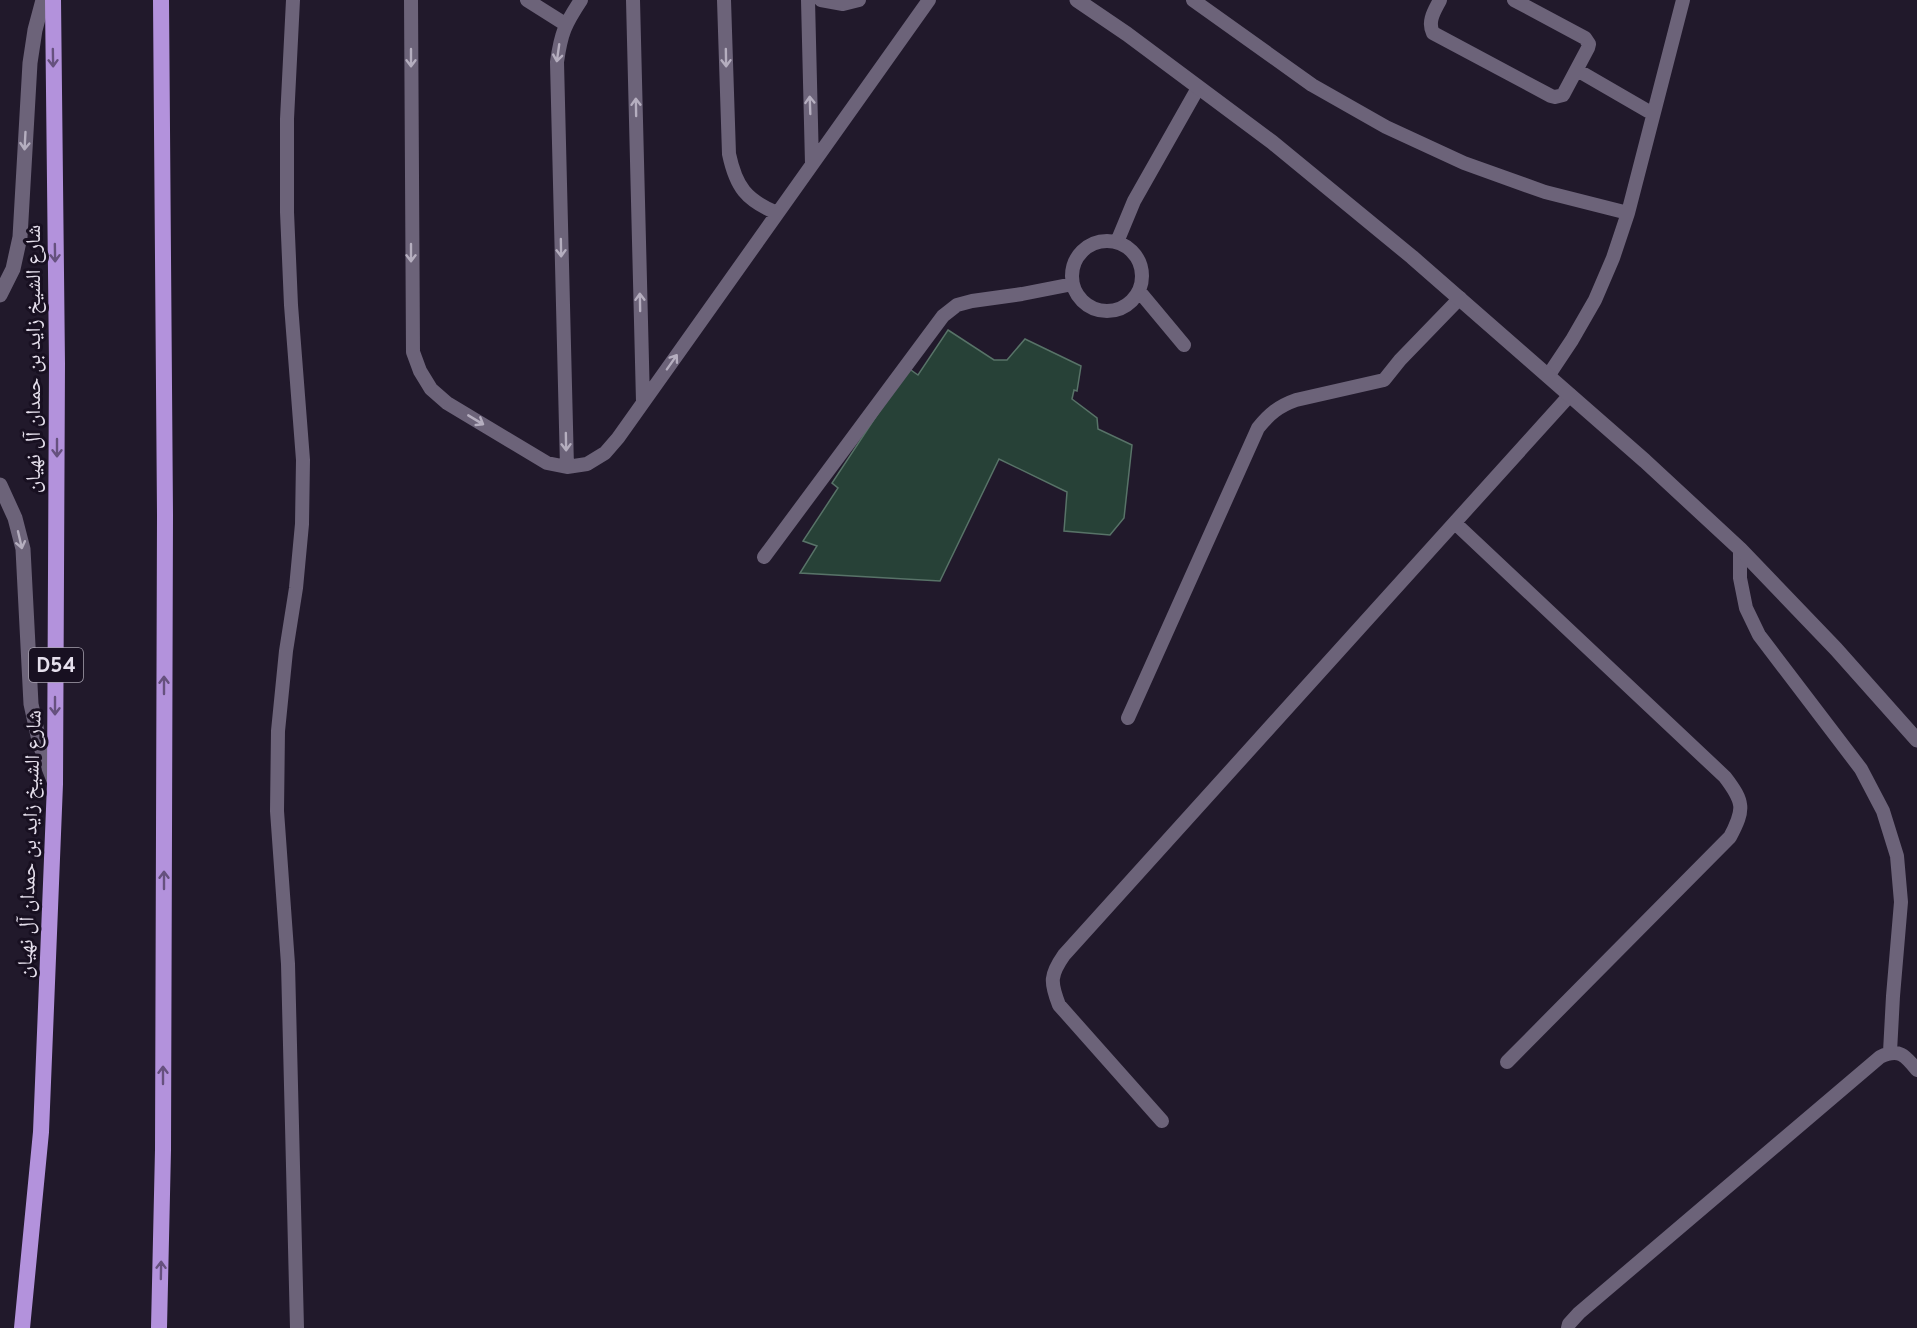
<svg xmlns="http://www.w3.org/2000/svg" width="1917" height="1328" viewBox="0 0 1917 1328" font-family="Overpass,'Noto Naskh Arabic',sans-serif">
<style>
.building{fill:#274137;stroke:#587368;stroke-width:1.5}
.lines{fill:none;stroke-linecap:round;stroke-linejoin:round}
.service{stroke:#6c6379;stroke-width:14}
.minor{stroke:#6c6379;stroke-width:15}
.trunk{stroke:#b392dc;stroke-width:16}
.oneway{stroke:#b5aebf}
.oneway2{stroke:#66517e}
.labels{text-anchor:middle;stroke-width:6;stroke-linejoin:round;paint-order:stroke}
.shield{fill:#181021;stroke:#a8a2b0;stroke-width:1.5}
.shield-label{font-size:20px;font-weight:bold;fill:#e6e0ed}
.street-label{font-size:21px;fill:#e6e0ed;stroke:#181021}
</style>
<rect width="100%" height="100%" fill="#21192b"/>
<path class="building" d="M948,330L994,360H1007L1025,339L1081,366L1077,391L1074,390L1072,399L1097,418L1098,429L1132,445L1124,518L1110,535L1064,531L1067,492L999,459L940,581L800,573L817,546L803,541L838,488L832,483L908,368L918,375Z"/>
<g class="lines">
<path class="service" d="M293,0L287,119V212L291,305L303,460L302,524L296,588L286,651L278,731L277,811L288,964L297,1328
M411,0L413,352L420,371L431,389L447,403L547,463L567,467L587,464L605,453L618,438L929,0
M527,0L565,24
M633,0L643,402
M724,0L729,154C736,187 746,200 777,213
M808,0L812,164
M821,0L843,4L859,0
M1193,0L1312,85L1386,127L1464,163L1545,192L1628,213
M1440,0C1435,10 1427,21 1433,33L1551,96L1555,97L1563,95L1588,48L1589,44L1585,38L1514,0
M1577,70L1653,114
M1072 276a35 35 0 1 1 70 0a35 35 0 1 1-70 0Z
M1117,242L1134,201L1198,88
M1139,291L1184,345
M1548,376L1572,340L1595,300L1613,258L1628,213L1683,0
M567,467L557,62C561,33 565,24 581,0
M1455,523L1725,777C1744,802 1745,809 1730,837L1507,1062
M1740,549V578L1746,608L1759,635L1861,769L1883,811L1897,856L1901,902L1893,996L1890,1052
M764,557L943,316L957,305L972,301L1022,294L1073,284
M1128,718L1258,428C1269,414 1279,406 1296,400L1384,380L1400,360L1460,298
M1162,1121L1059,1005C1050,982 1050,975 1064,955L1570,395
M1568,1328L1569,1324L1579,1313L1880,1057C1899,1048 1905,1055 1917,1070"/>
<path class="minor" d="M1077,0L1127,34L1272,142L1412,257L1645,461L1740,549L1836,649L1917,740
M0,295L13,269L20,237L30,63L35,30L43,0
M0,485L15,518L23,549L31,704L40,745L55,783"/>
<path class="trunk" d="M22,1328L41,1132L55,784L57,363L53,0
M159,1328L163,1150L165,515L161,0"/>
</g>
<defs><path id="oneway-shaft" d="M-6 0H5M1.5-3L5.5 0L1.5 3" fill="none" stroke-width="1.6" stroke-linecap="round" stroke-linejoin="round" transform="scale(1.5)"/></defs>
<g class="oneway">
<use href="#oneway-shaft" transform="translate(558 53) rotate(98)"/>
<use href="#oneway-shaft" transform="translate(411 58) rotate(90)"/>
<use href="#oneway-shaft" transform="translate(726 58) rotate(89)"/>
<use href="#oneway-shaft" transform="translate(810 105) rotate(-92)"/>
<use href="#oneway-shaft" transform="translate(636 107) rotate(-91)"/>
<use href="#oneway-shaft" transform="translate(25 141) rotate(93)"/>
<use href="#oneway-shaft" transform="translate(561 248) rotate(89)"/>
<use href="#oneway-shaft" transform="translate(411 253) rotate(90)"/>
<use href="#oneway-shaft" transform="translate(640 302) rotate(-91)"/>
<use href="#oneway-shaft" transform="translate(672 362) rotate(-55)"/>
<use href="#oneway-shaft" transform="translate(476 420) rotate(31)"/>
<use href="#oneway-shaft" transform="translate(566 442) rotate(89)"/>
<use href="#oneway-shaft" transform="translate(20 540) rotate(77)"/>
</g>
<g class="oneway2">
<use href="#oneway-shaft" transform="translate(53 58) rotate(89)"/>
<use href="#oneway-shaft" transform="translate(55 253) rotate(89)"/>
<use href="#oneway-shaft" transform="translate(57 448) rotate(90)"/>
<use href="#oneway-shaft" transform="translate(164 685) rotate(-90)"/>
<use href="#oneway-shaft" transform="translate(55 706) rotate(90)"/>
<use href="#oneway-shaft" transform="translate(164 880) rotate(-90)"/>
<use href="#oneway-shaft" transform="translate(163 1075) rotate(-90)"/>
<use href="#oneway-shaft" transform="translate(161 1270) rotate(-89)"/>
</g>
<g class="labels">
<rect class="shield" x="29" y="648" width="54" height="34" rx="4.5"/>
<g class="shield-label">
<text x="56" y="672">D54</text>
</g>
<g class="street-label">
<text transform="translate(33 359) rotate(-90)" y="7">شارع الشيخ زايد بن حمدان آل نهيان</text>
<text transform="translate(29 844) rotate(-88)" y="7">شارع الشيخ زايد بن حمدان آل نهيان</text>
</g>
</g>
</svg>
